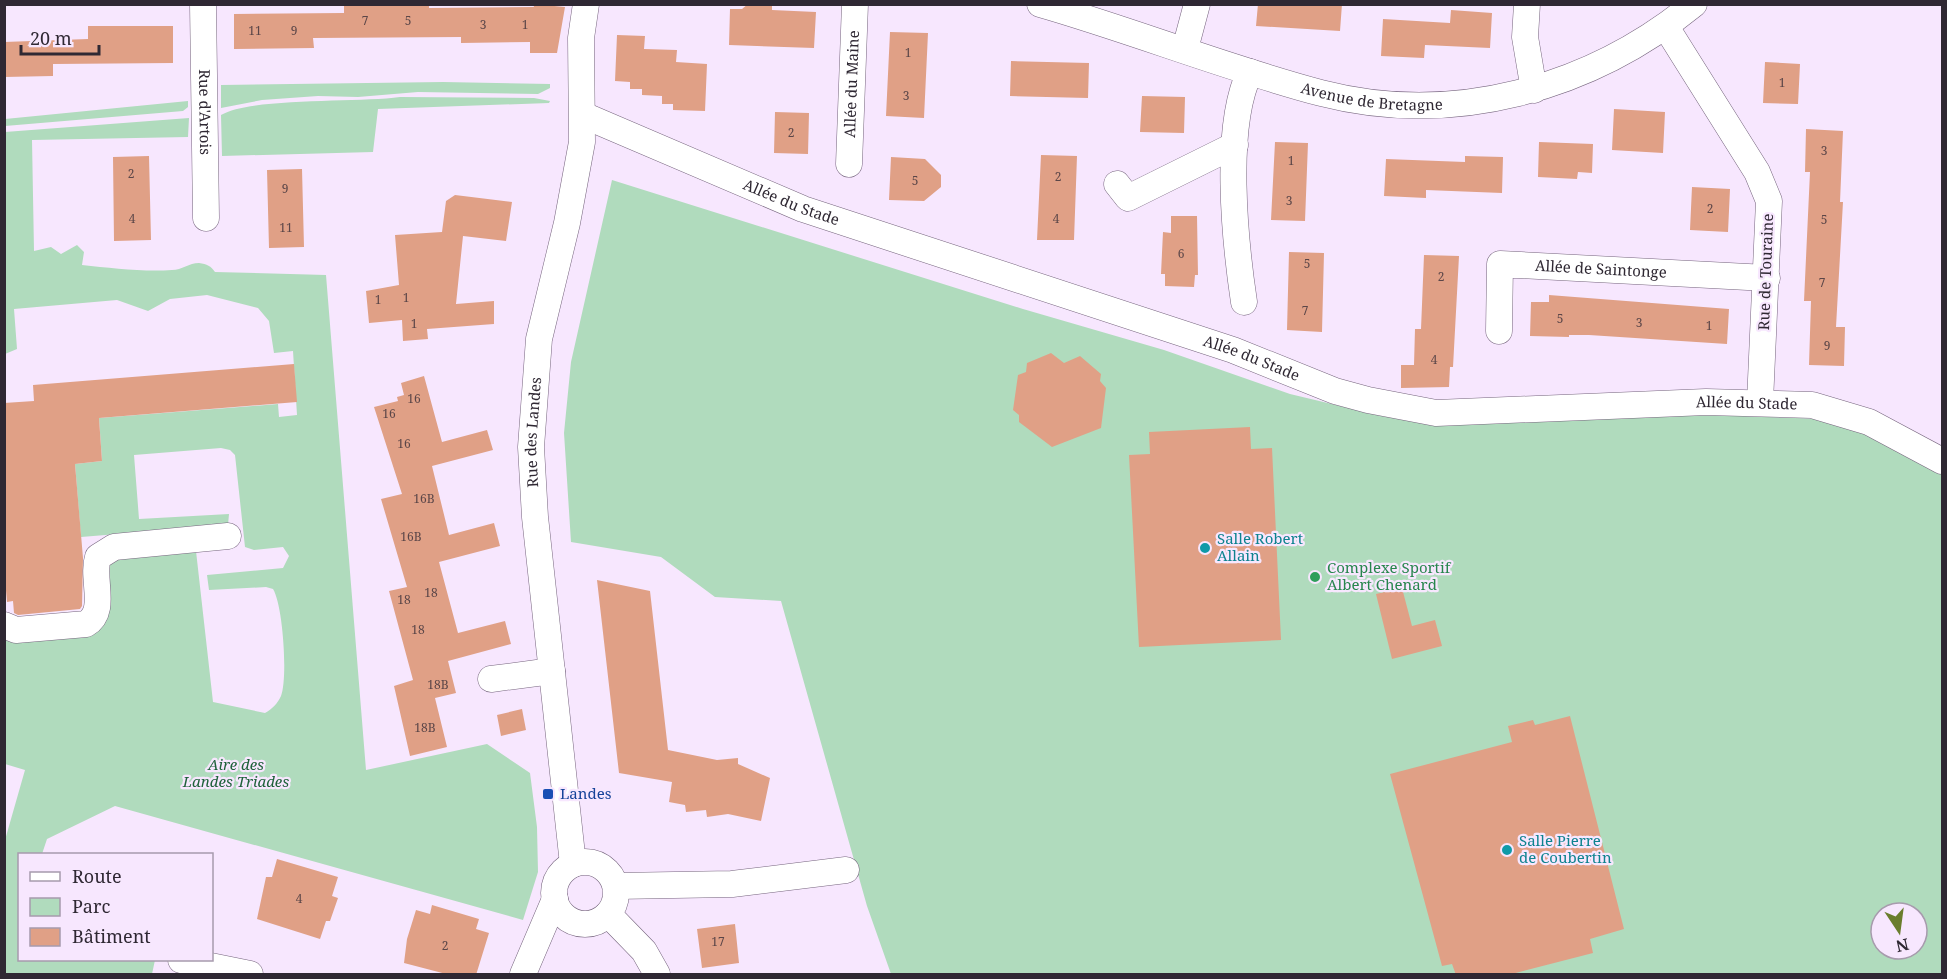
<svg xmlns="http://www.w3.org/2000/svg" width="1947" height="979" viewBox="0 0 1947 979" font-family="'Noto Serif',serif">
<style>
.green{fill:#b0dbbd;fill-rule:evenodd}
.building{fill:#e0a086}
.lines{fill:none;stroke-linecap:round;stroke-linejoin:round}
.minor-casing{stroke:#76657e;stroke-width:27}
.minor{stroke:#fff;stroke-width:26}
.culture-dot{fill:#0f9aa8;stroke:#f7e7fe;stroke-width:2}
.leisure-dot{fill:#2e9e5b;stroke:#f7e7fe;stroke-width:2}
.transit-dot{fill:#1a4fb4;stroke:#f7e7fe;stroke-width:2}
.labels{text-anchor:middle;stroke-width:4.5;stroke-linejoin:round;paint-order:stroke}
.number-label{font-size:12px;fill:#5b4648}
.street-label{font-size:15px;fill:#2f2833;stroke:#f7e7fe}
.culture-label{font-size:15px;fill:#0d838f;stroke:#f7e7fe;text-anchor:start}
.leisure-label{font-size:15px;fill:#27864d;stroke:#f7e7fe;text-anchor:start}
.park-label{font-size:15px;font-style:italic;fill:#1e613a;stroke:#f7e7fe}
.transit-label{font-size:15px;fill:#164399;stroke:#f7e7fe;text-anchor:start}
</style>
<rect width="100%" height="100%" fill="#f7e7fe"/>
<path class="green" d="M443,82L550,84V88L538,94L418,92L358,97L318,96L262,100L221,108V85Z
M400,97L534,98L550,101L549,103L378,109L373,152L222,156L221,115C252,97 358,103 400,97Z
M188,101V107L183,111L5,126V119Z
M189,118L188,137L32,140L34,251L51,247L61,254L77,245L84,252L82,265C111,268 143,272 172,270C182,270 189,263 199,263C207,264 211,266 215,272L326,275L366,770L487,744L530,773L537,827L538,872L523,920L115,806L47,839L42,854H20V960H155L152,974H5V840L25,770L5,764V639L92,631L103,575L112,557L196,551L213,702L265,713C272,709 278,703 281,696C288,678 283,605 273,589L266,587L209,590L207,575L283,568L289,556L283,547L254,550L245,547L235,455L230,450L221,448L134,455L139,519L229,514L228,525L81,537L75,464L102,461L99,418L278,404L279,417L297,415L293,351L274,353L269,321L258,308L207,295L170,299L148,311L117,300L14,309L17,349L5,354V132Z
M612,180L1023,309L1164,350L1290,394L1382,416L1425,421L1699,414L1819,419L1853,428L1942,473V974H891L867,906L781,601L715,597L661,557L571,542L564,433L571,362ZM1881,913H1917V949H1881Z"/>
<path class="building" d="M344,4H429V8L534,7L533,4L565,7L557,53H530V42L461,43V37L313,38L314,48L234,49V14L344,13Z
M748,4H772V10L816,12L814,48L729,45L730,9H742Z
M1258,4H1342L1340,31L1256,26Z
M1451,10L1492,13L1490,48L1425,45L1424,58L1381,56L1383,19L1450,23Z
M88,26H173V63L53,64V76L4,77V42L88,39Z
M890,32L928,33L924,118L886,116Z
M617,35L645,36L644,49L677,50L676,62L707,64L705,111L673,110V104H662V96L642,95V89H630V82L615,81Z
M1011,61L1089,63L1088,98L1010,96Z
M1765,62L1800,64L1798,104L1763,103Z
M1142,96L1185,97L1184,133L1140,132Z
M1614,109L1665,112L1663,153L1612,150Z
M775,112L809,113L808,154L774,153Z
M1806,129L1843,131L1840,202H1843L1836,327H1845L1844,366L1809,365L1811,301H1804L1810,172H1805Z
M1275,142L1308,143L1305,221L1271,220Z
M1539,142L1593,144L1592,173L1578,172L1577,179L1538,177Z
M1041,155L1077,156L1074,240H1037Z
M149,156L151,240L114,241L113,157Z
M1465,156L1503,157L1502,193L1426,190V198L1384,196L1386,159L1465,162Z
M891,157L925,159L941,175V187L924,201L889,200Z
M302,169L304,247L269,248L267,170Z
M1692,187L1730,189L1728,232L1690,230Z
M455,195L512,202L506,241L463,236L456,304L494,301V324L427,329L428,339L403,341L402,320L369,323L366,291L399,285L395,235L442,232L446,201Z
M1171,216H1197L1198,275H1195L1194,287L1165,286V274H1161L1163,232L1171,233Z
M1289,252L1324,253L1322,332L1287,330Z
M1424,255L1459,256L1453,367H1450L1449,387L1401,388V365H1414L1415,329H1421Z
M1549,295L1729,309L1727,344L1589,335H1569V337L1530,336L1531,302H1549Z
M1051,353L1064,363L1080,356L1101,374L1100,381L1106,388L1101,428L1052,447L1019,422V415L1013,410L1018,375L1026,372L1027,363Z
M294,364L297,402L99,418L102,461L75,464L83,558L82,606L80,609L18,615L14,613L13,601L7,602L4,568V403L34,401L33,385Z
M424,376L442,442L487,430L493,450L432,466L449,535L494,523L500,546L439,562L458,633L505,621L511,644L448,661L456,693L435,698L447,747L410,756L394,686L413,680L389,591L407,587L381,499L402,494L374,407L398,401L397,397L404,395L401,383Z
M1250,427L1251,449L1272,448L1281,640L1139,647L1129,455L1150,454L1149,432Z
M597,580L650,591L668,750L717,760L738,758V764L770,778L761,821L728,814L707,817L706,810L686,812L685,805L669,802L672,782L619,773Z
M1402,588L1412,626L1435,620L1442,646L1392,659L1376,594Z
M522,709L526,730L501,736L497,715Z
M1570,716L1624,929L1590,939L1593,953L1508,975H1456L1452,964L1442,966L1390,774L1512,742L1508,726L1533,720L1535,725Z
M277,859L338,877L332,896L338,898L330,921H326L320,939L257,919L266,877H272Z
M432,905L479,919L476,929L489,933L476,975H450L404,963L407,939L416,910L430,914Z
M735,924L739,963L702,968L697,929Z"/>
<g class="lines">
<defs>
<g id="minor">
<path id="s1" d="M203,4L206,218"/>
<path id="s2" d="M1040,4C1134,31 1226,68 1321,93C1453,127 1590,89 1694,4"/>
<path d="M1527,4L1525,37L1534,90"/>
<path d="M1666,27L1757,172L1769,201L1760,402"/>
<path d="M1185,49L1197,4"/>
<path id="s3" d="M583,115L803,209L1233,350L1335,391L1368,400L1436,413L1706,402L1812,405L1869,422L1942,461"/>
<path id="s4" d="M849,164L855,4"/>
<path d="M1117,184L1128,198L1235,145"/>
<path d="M1244,302C1235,242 1223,126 1250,72"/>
<path id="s5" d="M1499,331L1500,264L1767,278"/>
<path d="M4,625L16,630L86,624C108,611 91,579 98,557L114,547L228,536"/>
<path d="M491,679L552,671"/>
<circle cx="585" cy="893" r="31"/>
<path id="s6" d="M573,864L535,517L531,447L539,339L567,223L582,142L581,38L586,4"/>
<path d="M616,886L732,884L846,870"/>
<path d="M608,914L644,951L657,974"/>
<path d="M181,960L250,974"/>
<path d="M523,974L555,899"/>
</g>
</defs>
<use href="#minor" class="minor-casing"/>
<use href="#minor" class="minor"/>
</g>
<g class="culture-dot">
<circle cx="1205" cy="548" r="6"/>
<circle cx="1507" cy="850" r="6"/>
</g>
<circle class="leisure-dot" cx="1315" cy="577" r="6"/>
<rect class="transit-dot" x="542" y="788" width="12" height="12" rx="3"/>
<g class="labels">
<g class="number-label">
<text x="365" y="25">7</text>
<text x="408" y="25">5</text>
<text x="483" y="29">3</text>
<text x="525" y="29">1</text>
<text x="255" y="35">11</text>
<text x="294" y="35">9</text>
<text x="908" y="57">1</text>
<text x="1782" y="87">1</text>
<text x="906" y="100">3</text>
<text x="791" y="137">2</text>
<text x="1824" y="155">3</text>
<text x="1291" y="165">1</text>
<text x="131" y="178">2</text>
<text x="1058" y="181">2</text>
<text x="915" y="185">5</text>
<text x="285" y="193">9</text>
<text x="1289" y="205">3</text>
<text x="1710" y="213">2</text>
<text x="132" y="223">4</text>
<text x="1056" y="223">4</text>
<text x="1824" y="224">5</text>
<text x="286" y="232">11</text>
<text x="1181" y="258">6</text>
<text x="1307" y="268">5</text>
<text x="1441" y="281">2</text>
<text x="1822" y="287">7</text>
<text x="406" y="302">1</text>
<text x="378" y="304">1</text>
<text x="1305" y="315">7</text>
<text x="1560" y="323">5</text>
<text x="1639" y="327">3</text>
<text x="414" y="328">1</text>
<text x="1709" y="330">1</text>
<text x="1827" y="350">9</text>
<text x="1434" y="364">4</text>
<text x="414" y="403">16</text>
<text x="389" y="418">16</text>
<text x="404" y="448">16</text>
<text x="424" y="503">16B</text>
<text x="411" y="541">16B</text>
<text x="431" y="597">18</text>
<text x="404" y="604">18</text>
<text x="418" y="634">18</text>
<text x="438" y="689">18B</text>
<text x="425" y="732">18B</text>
<text x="299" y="903">4</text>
<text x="718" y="946">17</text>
<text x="445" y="950">2</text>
</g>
<g class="street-label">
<text dy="5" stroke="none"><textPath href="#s4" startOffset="80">Allée du Maine</textPath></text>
<text dy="5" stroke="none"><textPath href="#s2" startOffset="346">Avenue de Bretagne</textPath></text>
<text dy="5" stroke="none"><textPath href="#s1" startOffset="108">Rue d'Artois</textPath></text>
<text dy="5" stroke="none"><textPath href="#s3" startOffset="226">Allée du Stade</textPath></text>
<text dy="5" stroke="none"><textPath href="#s5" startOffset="168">Allée de Saintonge</textPath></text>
<text transform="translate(1766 272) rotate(-88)" y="5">Rue de Touraine</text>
<text dy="5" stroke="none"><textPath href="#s3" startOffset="712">Allée du Stade</textPath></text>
<text dy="5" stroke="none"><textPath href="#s3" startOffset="1216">Allée du Stade</textPath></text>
<text dy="5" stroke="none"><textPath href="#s6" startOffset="434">Rue des Landes</textPath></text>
</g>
<g class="culture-label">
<text x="1217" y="544">Salle Robert<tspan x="1217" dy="17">Allain</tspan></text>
<text x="1519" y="846">Salle Pierre<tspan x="1519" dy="17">de Coubertin</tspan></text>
</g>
<g class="leisure-label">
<text x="1327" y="573">Complexe Sportif<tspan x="1327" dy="17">Albert Chenard</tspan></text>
</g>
<g class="park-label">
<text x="236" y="770">Aire des<tspan x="236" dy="17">Landes Triades</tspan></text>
</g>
<g class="transit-label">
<text x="560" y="799">Landes</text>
</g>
</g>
<rect width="1947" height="979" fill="none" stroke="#2f2833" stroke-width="12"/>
<rect x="18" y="853" width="195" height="108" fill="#f7e7fe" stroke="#a79bad" stroke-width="1.5"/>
<rect x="30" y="872" width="30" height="9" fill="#ffffff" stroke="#a79bad" stroke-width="1.5"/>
<text x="72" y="883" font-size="18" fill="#2f2833">Route</text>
<rect x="30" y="898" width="30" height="18" fill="#b0dbbd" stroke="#a79bad" stroke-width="1.5"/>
<text x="72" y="913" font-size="18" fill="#2f2833">Parc</text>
<rect x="30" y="928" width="30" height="18" fill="#e0a086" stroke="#a79bad" stroke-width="1.5"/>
<text x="72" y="943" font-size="18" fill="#2f2833">Bâtiment</text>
<g transform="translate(1899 931) rotate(167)"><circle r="28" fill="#f7e7fe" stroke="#a79bad" stroke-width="1.5"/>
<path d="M0-4.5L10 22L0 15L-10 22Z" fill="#6a7d2d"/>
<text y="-9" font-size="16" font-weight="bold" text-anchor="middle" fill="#2f2833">N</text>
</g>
<path d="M21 45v9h78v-9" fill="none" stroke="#2f2833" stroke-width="3"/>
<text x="30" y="45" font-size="18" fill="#2f2833" stroke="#f7e7fe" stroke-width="4.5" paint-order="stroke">20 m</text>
</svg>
